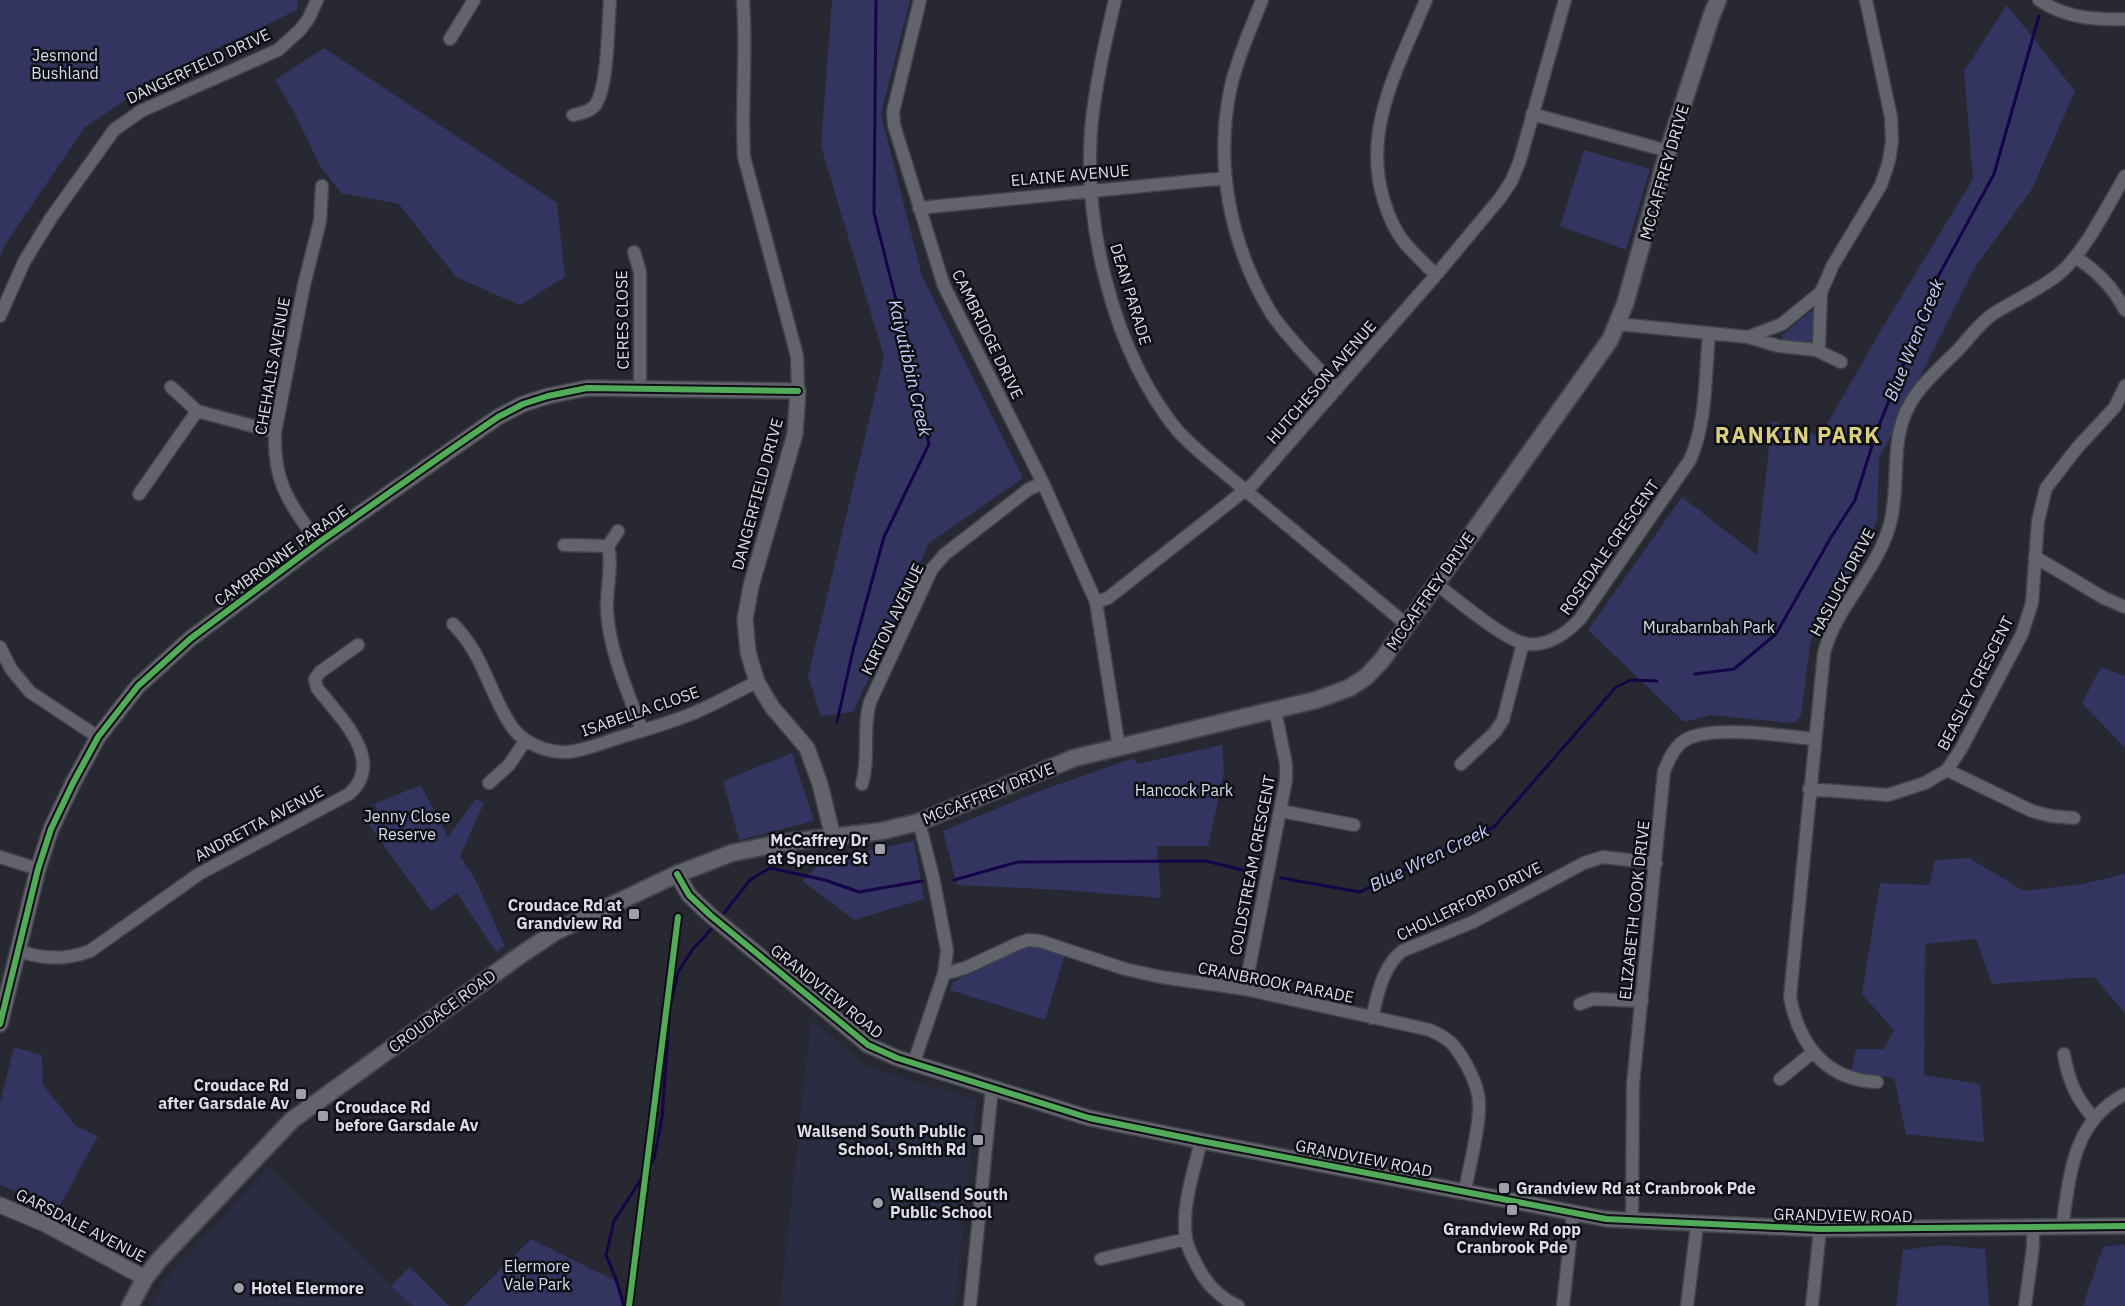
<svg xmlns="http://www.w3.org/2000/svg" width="2125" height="1306" viewBox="0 0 2125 1306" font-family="'IBM Plex Sans',sans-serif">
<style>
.built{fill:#2a2c41}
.green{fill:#333460}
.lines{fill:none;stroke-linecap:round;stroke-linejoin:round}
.stream{stroke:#150447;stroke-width:3}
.minor-casing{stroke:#42434a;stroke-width:15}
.tertiary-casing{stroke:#42434a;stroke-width:18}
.secondary-casing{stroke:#42434a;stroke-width:20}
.minor{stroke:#63646b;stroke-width:12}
.tertiary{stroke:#63646b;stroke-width:15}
.secondary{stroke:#63646b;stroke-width:16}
.cycleway-casing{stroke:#0e0e15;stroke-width:10}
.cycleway{stroke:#51ab58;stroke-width:6}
.poi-dot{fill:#9d9ea8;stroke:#0e0e15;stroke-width:2}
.labels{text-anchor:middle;stroke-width:5;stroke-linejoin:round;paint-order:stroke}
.park-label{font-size:16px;fill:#d8daf0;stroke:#0e0e15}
.street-label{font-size:16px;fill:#dcdde8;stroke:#0e0e15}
.poi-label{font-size:16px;font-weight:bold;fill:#dcdde8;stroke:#0e0e15;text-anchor:end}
.water-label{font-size:18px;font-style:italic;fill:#c8ccf7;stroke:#0e0e15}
.district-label{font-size:22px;font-weight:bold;letter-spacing:1.5px;fill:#d9cd7f;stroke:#0e0e15}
</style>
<rect width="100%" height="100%" fill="#272831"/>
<path class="built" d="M811,1019L866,1066L976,1100L955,1306H780Z
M269,1167L413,1306H151L167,1278Z"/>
<path class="green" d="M0,0H298L297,10L166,73L84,128L5,245L0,258Z
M832,0H910L881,114L922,276L1023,478L929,543L895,622L853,712L821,716L808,676L884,357L821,146Z
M2007,5L2075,91L2032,189L1975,267L1879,459L1877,519L1865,552L1828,601L1818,623L1810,644L1801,716L1795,722L1789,723L1710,715L1684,722L1588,630L1682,497L1757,555L1772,421L1820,436L1881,330L1973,179L1964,71Z
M324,48L557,203L565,277L520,305L456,277L399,204L341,193L320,166L294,112L275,80Z
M1584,150L1650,169L1626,250L1560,226Z
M1811,311L1815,312L1813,341L1810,343L1782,340V335Z
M2101,667L2125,676V748L2082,703Z
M1222,745L1224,772L1208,846H1157L1161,898L1064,890L957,885L943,831L1034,793L1134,758L1137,764Z
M792,753L814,821L739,840L723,781Z
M421,785L448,837L476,799L484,803L460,856L476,881L505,946L496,952L457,893L431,911L364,818L377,809L374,804Z
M914,841L924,899L854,920L802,881L823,860Z
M1969,858L2024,891L2083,884L2125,874V1013L2094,977L1992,984L1976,939L1925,944L1924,1075L1980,1084L1984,1142L1906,1134L1894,1078L1851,1071L1856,1049H1884L1894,1030L1862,994L1880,883L1929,885L1935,860Z
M1027,946H1038L1065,954L1045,1020L950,990L953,982Z
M14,1047L42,1055L43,1085L76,1126L98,1136L58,1209L0,1185V1103Z
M531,1239L616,1281L621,1300V1306H464Z
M2125,1244V1306H2083L2103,1247Z
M1943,1245L1985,1249L1989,1306H1896L1903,1250Z
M410,1267L449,1306H413L391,1286Z"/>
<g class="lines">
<path class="stream" d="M1695,674L1734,669L1776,634L1830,539L1855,500L1876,433L1939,275L1994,174L2039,16
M837,722L853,650L884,537L929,444L909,351L874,213L876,0
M1281,878L1360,892L1494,827L1616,687L1631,680L1657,681
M954,880L1018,862L1206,861L1255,873
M721,917L750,880L770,868L825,880L859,892L922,881
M624,1306L616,1279L606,1255L614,1221L654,1159L662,1118L670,1007L678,972L693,949L716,924"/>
<defs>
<path id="minor" d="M743,0C747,52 741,104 744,157L797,356L798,391
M920,0L893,112L894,125L944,286L1043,483L1096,602
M1115,0C1105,43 1095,86 1091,130C1084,229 1114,352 1177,430C1185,439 1194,447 1203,455L1407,625
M1262,0C1251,28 1238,56 1231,86C1214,164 1230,245 1271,313C1288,339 1316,365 1337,389
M1426,0C1400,64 1361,130 1384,201C1388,214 1395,231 1404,242C1414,254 1425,264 1436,275
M2039,0C2066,18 2094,20 2125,19
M450,39L474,0
M1532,114L1668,151
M573,115C582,113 593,111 597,102C608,83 608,24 610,0
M919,208L1225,178
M634,252L640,272V387
M2075,257C2096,270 2114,289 2125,310
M0,316L24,262L51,218L114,130L141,111L278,50L300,30L309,18L317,0
M1618,324L1748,337L1778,346L1816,350L1819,345L1821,292L1833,265L1881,185L1889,161L1892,141L1891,117L1866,0
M1748,337L1782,324L1821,292
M1816,350L1841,362
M171,387L197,411L275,432
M139,494L197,411
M618,531L608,546C613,567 606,588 607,610C609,651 628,692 642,730
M318,543C290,503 273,484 275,432L304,285L320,221L322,186
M564,545L608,546
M2035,557L2104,598L2125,607
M1435,583C1455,598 1502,638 1523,643C1545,649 1567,633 1580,619L1690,460C1707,422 1705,375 1709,334
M453,624C485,656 488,692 512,727C524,744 548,753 568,752C586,750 605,742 621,737C645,730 669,723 691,714C714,705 735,692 757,682
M0,647L11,669L30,692L98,737
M1119,748L1096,602L1108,598L1253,484L1436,275L1501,197L1512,180L1520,160L1565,0
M1461,764L1495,732L1503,720L1523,643
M1947,770L2032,811L2051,816L2074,818
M489,783L509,765L525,741
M862,784C870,757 862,729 870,702L932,569L945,554L1029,489L1043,483
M1809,789L1888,795L1925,783L1947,770L1961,749L2022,634L2032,603L2038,521L2046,488L2077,448L2115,407L2125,386
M1281,811L1354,825
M0,857L38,869
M19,951C42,959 67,960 90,951L199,874L349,794C387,761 339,716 317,688L315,679L320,672L358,645
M944,974L965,968L1019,943L1028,940L1040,941L1125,969L1161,977L1245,989L1430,1030C1450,1039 1455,1045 1466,1064C1471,1073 1476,1084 1478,1094C1483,1118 1469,1166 1465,1191
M1245,989L1286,780V764L1275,710
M1580,1004L1593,999L1642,1001
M1372,1018C1378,993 1382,968 1402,951L1473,922L1584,863L1603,857L1656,863
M2064,1054C2068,1079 2076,1099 2094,1118
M914,1062L944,974L947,950L933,877L919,822
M1780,1079L1813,1052
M1877,1082C1826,1080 1799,1045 1790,997L1824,653C1836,606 1877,572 1890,524C1902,479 1886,434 1917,393C1929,377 1944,364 1958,350C1969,338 1980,323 1993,314C2015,300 2039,290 2059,274C2085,252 2108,205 2125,176
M1201,1141C1194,1171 1181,1207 1186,1238C1188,1251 1196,1264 1203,1276C1211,1288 1224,1300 1238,1306
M1632,1221L1633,1084L1664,771C1669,760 1672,751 1681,743C1704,723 1783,736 1814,739
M2062,1228C2070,1175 2072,1122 2125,1094
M1101,1259L1186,1239
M970,1306L992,1088
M1563,1306L1573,1213
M1687,1306L1697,1225
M1812,1306L1820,1229
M2025,1306L2033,1247V1228"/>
<path id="tertiary" d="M677,874L689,895L710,915L868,1045L897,1058L1089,1118L1201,1141L1606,1219L1820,1229L2125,1226
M0,1024L38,869L51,829L73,783L98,737L138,686L190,639L318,543L498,417L523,404L548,396L587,388L798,391L795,434L751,586L745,619L748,652L757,682L772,707L807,748L820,784L833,837
M0,1205L45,1224L145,1278"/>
<path id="secondary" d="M130,1306L145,1278L160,1259L292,1120L522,954L555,932L677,874L732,853L781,843L882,831L919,822L1074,758L1316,700L1349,688L1366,677L1382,660L1610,340L1625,304L1668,151L1711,17L1718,0"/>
</defs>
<use href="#minor" class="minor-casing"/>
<use href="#tertiary" class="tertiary-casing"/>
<use href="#secondary" class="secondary-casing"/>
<use href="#minor" class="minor"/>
<use href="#tertiary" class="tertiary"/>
<use href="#secondary" class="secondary"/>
<defs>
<path id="cycleway" d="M677,874L689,895L710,915L868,1045L897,1058L1089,1118L1201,1141L1606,1219L1820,1229L2125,1226
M0,1024L38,869L51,829L73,783L98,737L138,686L190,639L318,543L450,450L498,417L523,404L548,396L587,388L798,391
M629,1306L678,917"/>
</defs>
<use href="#cycleway" class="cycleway-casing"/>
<use href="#cycleway" class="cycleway"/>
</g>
<g class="poi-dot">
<rect x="874" y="843" width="12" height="12" rx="3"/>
<rect x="628" y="908" width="12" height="12" rx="3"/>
<rect x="295" y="1088" width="12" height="12" rx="3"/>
<rect x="317" y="1110" width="12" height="12" rx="3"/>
<rect x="972" y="1134" width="12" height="12" rx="3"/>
<rect x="1498" y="1182" width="12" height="12" rx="3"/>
<circle cx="878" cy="1203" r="6"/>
<rect x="1506" y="1204" width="12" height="12" rx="3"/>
<circle cx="239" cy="1288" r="6"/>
</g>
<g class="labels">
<g class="park-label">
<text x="65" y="61">Jesmond<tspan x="65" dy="18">Bushland</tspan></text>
<text x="1709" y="633">Murabarnbah Park</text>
<text x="1184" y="796">Hancock Park</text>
<text x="407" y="822">Jenny Close<tspan x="407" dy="18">Reserve</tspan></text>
<text x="537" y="1272">Elermore<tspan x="537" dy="18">Vale Park</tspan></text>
</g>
<g class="street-label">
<text transform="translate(198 66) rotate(-25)" y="6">DANGERFIELD DRIVE</text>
<text transform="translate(1664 172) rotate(-74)" y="6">MCCAFFREY DRIVE</text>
<text transform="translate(1070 175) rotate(-5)" y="6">ELAINE AVENUE</text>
<text transform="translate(1131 294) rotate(73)" y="6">DEAN PARADE</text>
<text transform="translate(622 320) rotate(-91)" y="6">CERES CLOSE</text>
<text transform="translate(988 334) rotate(64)" y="6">CAMBRIDGE DRIVE</text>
<text transform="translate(272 366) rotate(-80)" y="6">CHEHALIS AVENUE</text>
<text transform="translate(1321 382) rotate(-49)" y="6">HUTCHESON AVENUE</text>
<text transform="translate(757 494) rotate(-75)" y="6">DANGERFIELD DRIVE</text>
<text transform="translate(1609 547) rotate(-55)" y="6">ROSEDALE CRESCENT</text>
<text transform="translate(281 555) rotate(-36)" y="6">CAMBRONNE PARADE</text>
<text transform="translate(1842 582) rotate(-62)" y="6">HASLUCK DRIVE</text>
<text transform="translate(1430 591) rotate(-55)" y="6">MCCAFFREY DRIVE</text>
<text transform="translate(892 619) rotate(-64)" y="6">KIRTON AVENUE</text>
<text transform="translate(1975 683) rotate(-63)" y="6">BEASLEY CRESCENT</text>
<text transform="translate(640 711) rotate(-19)" y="6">ISABELLA CLOSE</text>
<text transform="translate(988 793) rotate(-22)" y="6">MCCAFFREY DRIVE</text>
<text transform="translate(259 823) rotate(-28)" y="6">ANDRETTA AVENUE</text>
<text transform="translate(1252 865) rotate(-79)" y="6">COLDSTREAM CRESCENT</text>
<text transform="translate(1469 901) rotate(-26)" y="6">CHOLLERFORD DRIVE</text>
<text transform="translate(1634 910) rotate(-84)" y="6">ELIZABETH COOK DRIVE</text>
<text transform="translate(1276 982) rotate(11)" y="6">CRANBROOK PARADE</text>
<text transform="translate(827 991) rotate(39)" y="6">GRANDVIEW ROAD</text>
<text transform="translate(442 1011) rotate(-36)" y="6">CROUDACE ROAD</text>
<text transform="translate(1364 1158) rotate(11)" y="6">GRANDVIEW ROAD</text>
<text transform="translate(1843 1215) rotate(1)" y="6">GRANDVIEW ROAD</text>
<text transform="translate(81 1225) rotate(27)" y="6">GARSDALE AVENUE</text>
</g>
<g class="poi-label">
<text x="868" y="846">McCaffrey Dr<tspan x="868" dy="18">at Spencer St</tspan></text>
<text x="622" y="911">Croudace Rd at<tspan x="622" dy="18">Grandview Rd</tspan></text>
<text x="289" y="1091">Croudace Rd<tspan x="289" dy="18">after Garsdale Av</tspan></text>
<text x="335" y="1113" text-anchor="start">Croudace Rd<tspan x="335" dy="18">before Garsdale Av</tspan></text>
<text x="966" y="1137">Wallsend South Public<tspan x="966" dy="18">School, Smith Rd</tspan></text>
<text x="1516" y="1194" text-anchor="start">Grandview Rd at Cranbrook Pde</text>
<text x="890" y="1200" text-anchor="start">Wallsend South<tspan x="890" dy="18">Public School</tspan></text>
<text x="1512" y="1235" text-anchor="middle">Grandview Rd opp<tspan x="1512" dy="18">Cranbrook Pde</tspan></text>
<text x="251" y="1294" text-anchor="start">Hotel Elermore</text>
</g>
<g class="water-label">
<text transform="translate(1914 340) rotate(-68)" y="6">Blue Wren Creek</text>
<text transform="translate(910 368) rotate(77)" y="6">Kaiyutibbin Creek</text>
<text transform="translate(1429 858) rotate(-26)" y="6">Blue Wren Creek</text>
</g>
<g class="district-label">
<text x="1798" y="443">RANKIN PARK</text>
</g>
</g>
</svg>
